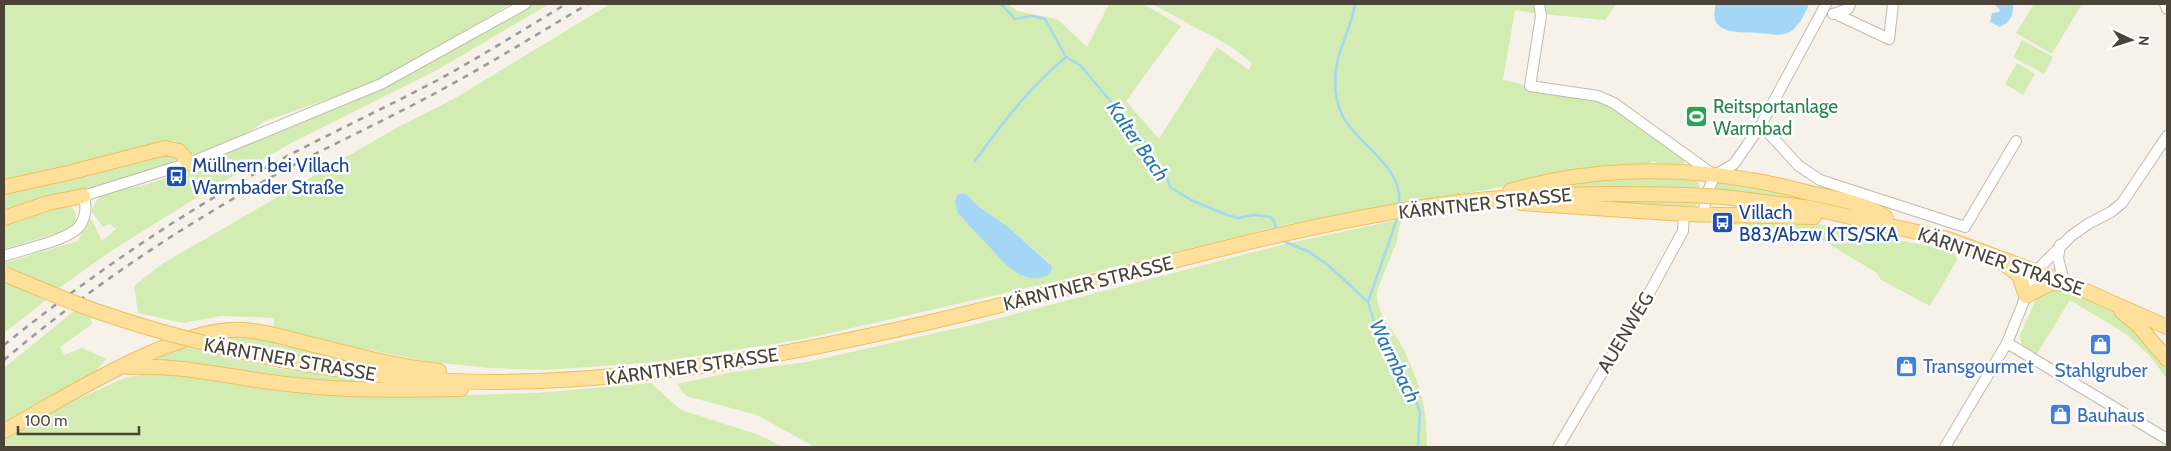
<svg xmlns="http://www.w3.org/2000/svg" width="2171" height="451" viewBox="0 0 2171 451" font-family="Cabin,sans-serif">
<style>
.green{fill:#d3ecb1;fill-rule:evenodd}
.water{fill:#a4d6f5}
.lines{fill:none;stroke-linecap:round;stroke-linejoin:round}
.stream{stroke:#a4d6f5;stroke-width:2.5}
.minor-casing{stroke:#c2baac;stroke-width:12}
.major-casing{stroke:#ecbf62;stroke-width:16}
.minor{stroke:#fff;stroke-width:10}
.major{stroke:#ffe09a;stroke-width:14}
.rail{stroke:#999;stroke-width:2.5;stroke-dasharray:6 6;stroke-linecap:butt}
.major-bridge-casing{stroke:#ecbf62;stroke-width:16;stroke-linecap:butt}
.major-bridge{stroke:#ffe09a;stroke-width:14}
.labels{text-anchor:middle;stroke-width:5;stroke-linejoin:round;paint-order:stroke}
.leisure-label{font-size:19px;fill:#27864d;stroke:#fff;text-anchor:start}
.transit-label{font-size:19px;fill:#164399;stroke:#fff;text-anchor:start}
.street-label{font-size:19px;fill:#4b4337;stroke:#fff}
.shop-label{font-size:19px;fill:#366cbe;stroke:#fff;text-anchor:start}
.water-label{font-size:20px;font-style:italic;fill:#2678ae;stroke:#fff}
</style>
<rect width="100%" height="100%" fill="#f6f2ea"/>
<path class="green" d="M4,4H511L379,81L263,122L245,135L202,153L189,154L175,141H171L66,169L4,180Z
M532,4H549L437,70L295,141L207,191L111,251L58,289L4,265V263L78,241L89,219L92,220L102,241L116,229L110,224L103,227L91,211L97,200L105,193L148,184L183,172L277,128L412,72Z
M610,4H1008L1017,11L1057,19L1087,47L1109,4H1143L1181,26L1126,101L1159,139L1217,47L1249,70L1252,63L1230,46L1152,4H1536L1538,14L1515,10L1503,80L1518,83L1539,93L1590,99L1612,107L1687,157L1682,167H1666L1653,161L1648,164L1647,169L1581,171L1486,190L1383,206L1284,225L1066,279L804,339L659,362L546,370L490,368L430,362L275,331L192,332C207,318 254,323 274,326V318L221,316L183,323L138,313L134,286L162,264L391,131L457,97ZM965,194L978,206L1008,227L1050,263L1038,277H1023L964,220L958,213Z
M1542,4H1616L1605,20L1543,14Z
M2034,4H2082L2052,54L2016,33Z
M2022,40L2053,57L2044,74L2013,57Z
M2017,63L2035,74L2023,95L2005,84Z
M167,152L175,156V160L170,165L123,180L17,207L4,214V190Z
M1593,178H1694L1698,182L1700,188L1612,187L1546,189Z
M1721,179L1833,204L1832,206L1713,190L1715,183Z
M1689,200L1698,203L1693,209L1563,201Z
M64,205C75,206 77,212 75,223L67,230L4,249V224Z
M1402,219L1399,227L1397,241L1377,291C1375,314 1395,330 1404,350C1421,388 1427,406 1427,447H815L757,415L686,396L677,384L733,372L807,362L980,323L1285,244Z
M1794,219L1933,247L1955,253L1957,260L1930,306L1881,280L1877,273L1810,233L1692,220Z
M4,281L46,300L4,333Z
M2060,287L2097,300L2116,312L2167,365V379L2149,355L2126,334L2070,300L2035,357L2022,347L2020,335L2038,295Z
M74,311L90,317L92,324L60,347L64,355L82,348L106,359L92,375L4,424V368Z
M246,334L394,370L304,358L210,338Z
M180,346L275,368L405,385L298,382L156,361L155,356Z
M164,372L284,392L348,395L434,396L537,393L651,383L681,410L759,435L784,447H4V435L55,409L127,377Z"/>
<path class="water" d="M1716,4H1809C1805,14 1797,31 1785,34C1776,36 1766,33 1757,33C1737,32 1707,35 1716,4Z
M1994,4H2013C2014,15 2010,22 2000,27L1990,22L1992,13L1999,12L2000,10Z
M958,194H966L978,206L1008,227L1052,266L1050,274C1022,289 1002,260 985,242C976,232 966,223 958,213L955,201Z"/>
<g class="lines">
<path class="stream" d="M1001,4L1015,19L1032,16L1045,19L1066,57L1080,65L1141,137L1154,162L1165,171L1170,187L1191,200L1227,215L1238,218L1254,215L1271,217L1275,223L1276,231
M1355,4C1349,41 1329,57 1337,100C1345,143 1404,159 1399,205
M975,161C1002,123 1030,87 1066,57
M1398,216L1368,302L1375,325L1389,340L1414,394L1420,412L1418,447
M1281,240L1309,252L1328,265L1368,302"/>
<defs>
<path id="minor" d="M1539,4L1541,16L1530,86L1598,96L1614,103L1714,175
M2165,4L2167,9
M1833,14L1848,9L1850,4
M1836,14L1889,39L1893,4
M1761,125L1799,166L1820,180L1965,227L2016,141
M1715,175L1734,164L1761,125L1826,4
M1703,214L1707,193L1715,175
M2060,245L2058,258L2064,282
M4,256C24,249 61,242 77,229C85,221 88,206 83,196L189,163L381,84L525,4
M2007,343L2167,439
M1558,447L1647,297L1683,231L1684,214
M1945,447L2007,343L2036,271L2071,236L2088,224L2111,212L2122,203L2167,136"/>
<path id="major" d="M4,187L68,173L165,148L179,151L189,163
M1510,191C1586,168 1673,166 1751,180C1772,183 1793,189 1814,194C1834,198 1871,205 1886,218
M1724,197L1811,208L1948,239L2070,284L2167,327
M1521,203L1684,214L1814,217
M4,218L48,203L83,196
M2004,264L2019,275L2026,296L2051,283L2065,284
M2122,312L2137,324L2167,359
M281,360C351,373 423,382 494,382C665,381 832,347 997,306C1145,270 1292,225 1444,204C1525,193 1605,193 1687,195
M129,367C185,364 240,380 296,385C350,391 406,390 461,389
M4,431C63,399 175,326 243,330C264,331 285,338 306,343C350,354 394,366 439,371"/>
</defs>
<use href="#minor" class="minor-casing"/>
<use href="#major" class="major-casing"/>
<use href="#minor" class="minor"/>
<use href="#major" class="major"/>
<path class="rail" d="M4,345C81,283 161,227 247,178C309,143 373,114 436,81C480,57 523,30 566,4
M4,360C90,287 186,223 286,169C337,142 390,118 441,90C491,63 539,33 588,4"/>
<defs>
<path id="major-bridge" d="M1687,195L1724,197
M4,274C31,285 58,297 85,307C149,330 214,347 281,360"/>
</defs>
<use href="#major-bridge" class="major-bridge-casing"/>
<use href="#major-bridge" class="major-bridge"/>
</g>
<defs>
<symbol id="stadium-square" viewBox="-11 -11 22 22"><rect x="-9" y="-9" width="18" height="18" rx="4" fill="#2e9e5b" stroke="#fff"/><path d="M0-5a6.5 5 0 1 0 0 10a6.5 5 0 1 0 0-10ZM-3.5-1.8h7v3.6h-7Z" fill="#fff"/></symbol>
<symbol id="bus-square" viewBox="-11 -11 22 22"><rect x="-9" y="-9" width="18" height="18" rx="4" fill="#1a4fb4" stroke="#fff"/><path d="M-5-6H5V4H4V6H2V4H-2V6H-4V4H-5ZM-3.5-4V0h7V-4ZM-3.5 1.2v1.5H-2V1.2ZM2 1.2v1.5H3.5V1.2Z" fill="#fff"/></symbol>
<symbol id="shop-square" viewBox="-11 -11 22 22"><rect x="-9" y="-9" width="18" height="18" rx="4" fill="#3f7fe0" stroke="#fff"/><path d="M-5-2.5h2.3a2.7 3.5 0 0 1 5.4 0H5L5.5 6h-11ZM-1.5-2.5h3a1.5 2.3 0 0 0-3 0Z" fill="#fff"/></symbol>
</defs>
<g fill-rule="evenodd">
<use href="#stadium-square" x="1684" y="104" width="25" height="25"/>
<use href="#bus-square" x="164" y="164" width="25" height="25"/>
<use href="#bus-square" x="1710" y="210" width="25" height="25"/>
<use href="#shop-square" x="2088" y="332" width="25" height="25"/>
<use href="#shop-square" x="1894" y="354" width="25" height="25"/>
<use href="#shop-square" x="2048" y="402" width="25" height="25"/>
</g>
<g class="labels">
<g class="leisure-label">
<text x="1713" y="113">Reitsportanlage<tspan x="1713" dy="22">Warmbad</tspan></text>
</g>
<g class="transit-label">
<text x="192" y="172">Müllnern bei Villach<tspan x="192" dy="22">Warmbader Straße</tspan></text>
<text x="1739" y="219">Villach<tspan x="1739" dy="22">B83/Abzw KTS/SKA</tspan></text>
</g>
<g class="street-label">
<text transform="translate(1485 203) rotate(-6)" y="7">KÄRNTNER STRASSE</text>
<text transform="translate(2001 261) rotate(19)" y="7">KÄRNTNER STRASSE</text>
<text transform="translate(1088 283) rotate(-14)" y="7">KÄRNTNER STRASSE</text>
<text transform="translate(1625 332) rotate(-59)" y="7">AUENWEG</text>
<text transform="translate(290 359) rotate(10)" y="7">KÄRNTNER STRASSE</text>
<text transform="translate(692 366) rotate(-8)" y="7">KÄRNTNER STRASSE</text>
</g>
<g class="shop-label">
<text x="1923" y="373">Transgourmet</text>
<text x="2101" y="377" text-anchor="middle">Stahlgruber</text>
<text x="2077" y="422">Bauhaus</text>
</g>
<g class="water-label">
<text transform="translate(1138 141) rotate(55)" y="7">Kalter Bach</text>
<text transform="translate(1395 361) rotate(64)" y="7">Warmbach</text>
</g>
</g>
<rect width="2171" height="451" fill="none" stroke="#4b4337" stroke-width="10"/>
<g transform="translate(2131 40) rotate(94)" stroke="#ffffff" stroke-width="4" paint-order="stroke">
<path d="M0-4L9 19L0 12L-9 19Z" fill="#4b4337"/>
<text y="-8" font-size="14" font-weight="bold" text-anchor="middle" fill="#4b4337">N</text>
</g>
<path d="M18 426v8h121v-8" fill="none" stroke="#4b4337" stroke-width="2.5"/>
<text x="25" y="426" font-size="15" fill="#4b4337" stroke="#ffffff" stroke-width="4" paint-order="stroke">100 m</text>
</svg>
